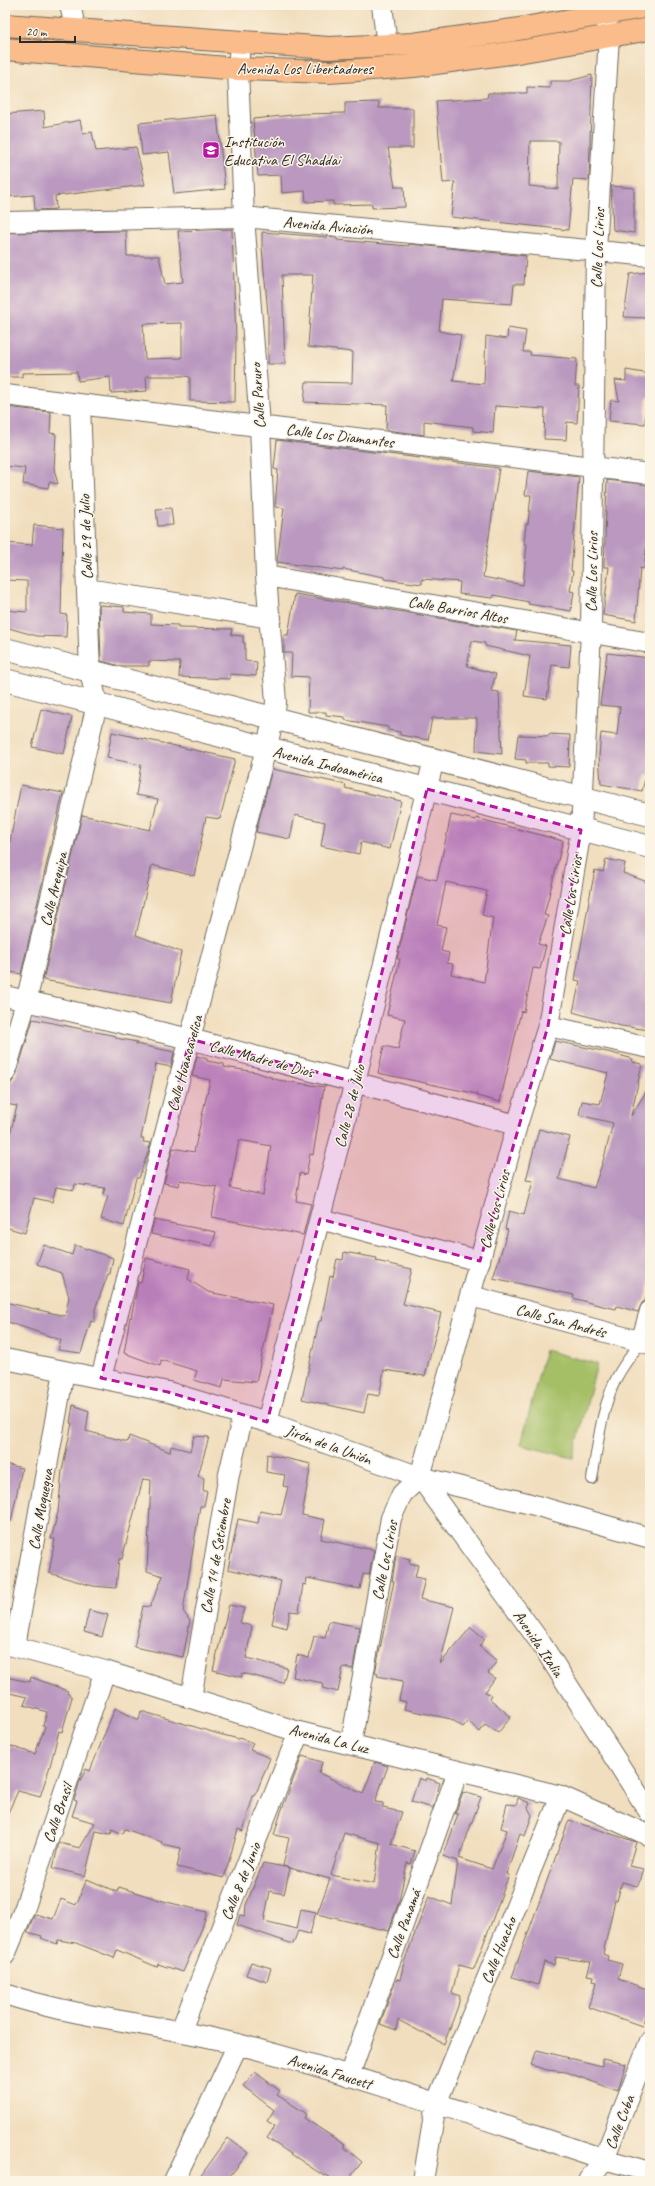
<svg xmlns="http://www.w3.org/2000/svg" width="655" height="2186" viewBox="0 0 655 2186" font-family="Caveat,sans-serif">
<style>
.green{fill:#a5bf66;stroke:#687548}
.building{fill:#ba98c0;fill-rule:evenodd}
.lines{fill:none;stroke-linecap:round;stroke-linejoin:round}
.service-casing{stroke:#706a5e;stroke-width:12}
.minor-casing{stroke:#706a5e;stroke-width:22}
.tertiary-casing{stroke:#706a5e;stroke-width:24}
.trunk-casing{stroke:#706a5e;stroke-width:24}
.service{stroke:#fff;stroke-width:10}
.minor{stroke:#fff;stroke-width:20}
.tertiary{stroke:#fff;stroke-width:22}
.trunk{stroke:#f9bc8a;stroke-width:22}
.marked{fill:#b5179e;fill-opacity:0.2;stroke:#b5179e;stroke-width:3;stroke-dasharray:8 5;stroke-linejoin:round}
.labels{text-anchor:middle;stroke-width:3;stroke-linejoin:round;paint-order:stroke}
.street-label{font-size:16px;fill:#2b2b2b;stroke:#fcf5e5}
.poi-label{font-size:16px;fill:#2b2b2b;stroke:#fcf5e5;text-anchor:start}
</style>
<rect width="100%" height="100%" fill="#fcf5e5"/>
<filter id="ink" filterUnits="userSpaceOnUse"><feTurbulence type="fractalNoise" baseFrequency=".025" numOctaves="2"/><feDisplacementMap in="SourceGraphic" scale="8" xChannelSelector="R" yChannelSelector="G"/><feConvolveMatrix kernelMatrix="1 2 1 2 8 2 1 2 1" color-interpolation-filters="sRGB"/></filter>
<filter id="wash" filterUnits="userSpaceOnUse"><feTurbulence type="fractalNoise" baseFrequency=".012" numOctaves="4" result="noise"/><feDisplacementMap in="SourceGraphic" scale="16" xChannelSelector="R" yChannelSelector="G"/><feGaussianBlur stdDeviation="0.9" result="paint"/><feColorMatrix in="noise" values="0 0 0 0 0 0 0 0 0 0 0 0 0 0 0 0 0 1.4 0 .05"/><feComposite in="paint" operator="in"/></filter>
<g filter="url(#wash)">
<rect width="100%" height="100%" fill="#f1debe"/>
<path class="green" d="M545,1350L597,1364L573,1458L521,1445Z"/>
<g id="blocks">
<path class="building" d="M592,75L589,180L573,179L568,230L451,217L455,182L443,183L436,101L487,98L488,93H527V87L550,88V81H569ZM530,141H559L558,189L529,186Z
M379,102V108H413V148H388L395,187H404L405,207L372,208V204L333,205V201L306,202L305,191L282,193L281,175L258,176L253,119L302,114L345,113V103Z
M44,111L45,127L80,120L83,134L92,132L96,151L136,147L145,185L55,196L56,209L35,210L34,195L5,197V114Z
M217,115L225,189L174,194L169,152L142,155L139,123Z
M611,186L634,188V233L613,230Z
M232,229L236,339L235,402L190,401V377L185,376H146L147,391L111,393L110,377L78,381L77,372L22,373V377H5V233L126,231L127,256H159L165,284L183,282L178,231ZM182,323V358L145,359L143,324Z
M262,232L337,238V240L409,246V244L526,256L524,284H514L512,304L442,299L439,331L461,335L453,381L484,384L486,336L507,339L508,328L526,331L523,352H531L530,355L577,359L575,386H579L577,423L567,422L566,440L544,439L545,409L495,406L493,433L473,431V427L424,421V435L386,430L387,405L304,402L306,382L352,383L353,352L308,347L313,275H282L285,364H268V314L262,248Z
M650,272L647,318L624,317L630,274Z
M626,370L650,374V397H647L645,424L609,421L611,400L619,401L615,380L626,381Z
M5,407L51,412L50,433L56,434L54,469L58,484L49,482L48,488L23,484L25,468L5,466Z
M277,440L499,468L483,577L523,585L527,544H524L526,524H528L531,495H525L528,471L579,477L571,571H573L570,591L574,592L571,611L528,604L529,602L494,595L493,598L459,594L460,582L422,579V584L384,579V577L343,569V571L277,562L284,508L275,507L278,470L274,469Z
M607,480L650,485V517L644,569L640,568L636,621L603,615L609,567H604Z
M171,508L173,525L158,526L156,509Z
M34,525L63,528L61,614L67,615L66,637L37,636L5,627V610L27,612V581L5,580V543L32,545Z
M295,594L517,631L515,640L571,645L569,667L552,665L547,699L524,696L530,656L485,646V643L472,641L467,666L496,674L491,691L499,692L502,754L476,751L477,718H432L428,740L400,735V732L388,730V727L345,720V717L326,715V712H308L309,677L291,676L292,653H284V635H288Z
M99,605L124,607V612L151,614V624L178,625V628L232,629L231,635L243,636V643H245V661L257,662L256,676L230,674V679L179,677L180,662L149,661V666H120L101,661Z
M607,653L650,658V776L646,775L642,791L601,784L599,756L601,733L617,735L620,707L600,705Z
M41,709L72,717L64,754L32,747Z
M112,732L235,759L220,819L206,817L194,876L152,865L136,935L181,952L171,1003L43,980L82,815L150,830L158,799L136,795L141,765L107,758Z
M549,734L570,735L569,767L548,766V763H526V760L515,759L518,735L549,736Z
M272,769L334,782L346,785L345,788L401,801L390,849L361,842L359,854L321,846L325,822L295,815L290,839L256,832Z
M21,785L63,793L21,974L5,971V866Z
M451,815L476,820V818L563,841L544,915L548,916L538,944L546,946L540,969L533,968L524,1012L521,1011L500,1102L477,1096V1094L378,1073L384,1046L398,1049L405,1019L387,1015L400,959H397L417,876L437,880ZM446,882L487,891L482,915L493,918L484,982L451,974L453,964L447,963L449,953L441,951L446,927L437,925Z
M606,859L625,863L623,873L650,883V948L644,971L650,973V1030L621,1026L573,1012L580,981L575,980L591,890L595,870L603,872Z
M33,1019L116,1036V1038L137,1042L136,1044L174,1052L171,1067L156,1064L141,1138L144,1139L143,1142L151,1143L139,1178H136L124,1226L101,1219L108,1196L103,1195L105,1188L75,1184L74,1190L56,1187L52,1202L34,1198L25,1233L5,1227V1138L9,1139L17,1106L5,1104L11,1083L16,1076Z
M555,1041L612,1053L633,1059L632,1062L642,1064L631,1116L650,1085V1283L645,1301L642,1303L638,1312L617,1306L616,1309L594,1304L573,1298L574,1295L493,1278L508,1230L505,1229L509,1211L524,1215L533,1181L526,1180L539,1129L570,1137L559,1179L594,1188L604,1158L613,1123L579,1115L582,1101L600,1104L608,1073L550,1059Z
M197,1056L207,1059V1061L224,1064V1067L256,1072L278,1080L324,1087L313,1155L310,1154L306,1175L300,1173L296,1201L311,1204L303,1235L212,1217L217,1187L180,1180L179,1186L164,1183L173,1148L194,1152L210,1080L192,1076ZM239,1140L271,1146L263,1195L230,1188Z
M154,1220L216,1232L212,1246L151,1234Z
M44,1245L72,1255L75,1245L113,1258L110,1274H108L95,1309V1322L91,1321L81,1353L58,1350L61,1340L5,1321V1302L65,1316L69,1297L62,1273L37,1264Z
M344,1252L377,1258L376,1261L412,1269L403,1304L441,1313L425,1376L384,1370L379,1396L368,1394L364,1413L302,1399L319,1321H321L330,1276L333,1277L337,1259L343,1260Z
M146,1258L190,1269L188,1279L208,1292L273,1305L256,1382L224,1379L222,1388L194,1380L197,1371L161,1360L160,1366L124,1353L130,1317L131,1318L138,1282L141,1283Z
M73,1405L89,1411L86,1431L128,1442L129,1436L170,1452L171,1446L190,1451L194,1436L209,1437L198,1476L204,1478L203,1491H207L204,1506H200L183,1611L190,1621L183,1657L134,1647L143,1606L150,1607L163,1576L147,1571L151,1480L143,1479L122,1559H119L116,1588L93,1586L49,1573L55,1539H51L58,1512L62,1471L72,1423H70Z
M267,1454L311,1464L302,1515L325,1520L321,1539L374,1550L369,1575L363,1574L360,1589L307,1578L306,1585L303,1584L299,1612L290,1611L287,1628L272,1624L281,1581L228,1569L238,1519L258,1523L260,1511L281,1515L288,1487L283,1486L285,1475L266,1472Z
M5,1464L22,1468L11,1522H5Z
M396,1556L410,1559L409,1563L418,1565L415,1577L425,1579L420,1599L454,1607L440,1664L471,1627L485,1639L479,1646L497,1661L488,1673L495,1678L485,1692L492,1695L490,1699L511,1717L498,1733L485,1724L480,1732L468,1721L463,1727L451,1719L404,1709L406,1702L399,1700L403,1681L377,1676L378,1674L375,1673L394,1581H392Z
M229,1605L244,1608L240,1623L252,1626L246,1658L287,1668L283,1683L242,1673V1677L213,1670Z
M89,1610L108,1615L102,1637L84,1632Z
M329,1621L360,1627L353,1669L343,1667L338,1692L322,1688L323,1683L293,1677L297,1655L309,1658L314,1636L325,1638Z
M5,1677L30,1682L31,1677L68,1691L67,1693L72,1697L62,1732L59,1731L50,1766L40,1797L18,1791L5,1819V1762L10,1746L35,1754L45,1726H43L47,1712L24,1705L27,1697L5,1692Z
M115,1708L139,1720L141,1711L219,1734L239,1739L240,1738L253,1743L250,1750L270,1758L255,1796H253L243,1831L238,1829L224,1878L177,1867L181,1848L161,1844L162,1842L125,1829L123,1834L112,1829L111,1834L96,1831L85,1876L53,1868L59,1843L80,1848L95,1823L72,1816L77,1801L74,1800L80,1781L86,1769L90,1771Z
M302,1756L322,1762L319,1773L363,1794L375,1762L388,1766L375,1802L383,1803V1808L402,1812L391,1844L415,1851L411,1864L407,1863L399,1901L389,1931L317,1914L330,1879L283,1866L289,1838L274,1835L281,1812ZM344,1833L380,1843L374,1884L331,1875Z
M419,1778L426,1781L427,1778L440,1783L433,1808L411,1802Z
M463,1792L481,1797L459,1858L492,1869L507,1830L501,1828L507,1804L516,1805L518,1798L530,1803L528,1808L532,1815L525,1836L520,1834L506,1874L509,1875L474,1969L459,1965L452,1993L460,1996L458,2006L444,2044L398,2020L396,2030L380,2024L393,1988L397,1979L400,1980L404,1962L429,1896L452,1905L458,1861L443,1856L453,1829L458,1814H455Z
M569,1820L636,1842L629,1866L644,1869L641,1879L637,1886L622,1882L617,1901L615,1900L603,1954L608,1956L607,1960L622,1964L618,1979L650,1990V2002L642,2026L588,2007L597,1982L593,1981L594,1976L587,1975L591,1962L556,1957L554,1965L544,1962L538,1985L512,1977Z
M263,1863L290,1868L284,1894L270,1891L264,1921L297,1929L301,1909L316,1912L310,1934L298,1931L293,1944L237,1925L240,1915L245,1916L246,1905Z
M87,1879L117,1892L119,1887L163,1901L207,1912L202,1928L183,1972L158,1964L157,1967L117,1950L114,1958L76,1943L58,1940L57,1944L41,1938L42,1936L27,1932L35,1914L53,1919L61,1899L76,1905Z
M251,1962L271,1968L267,1982L246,1975Z
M537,2050L602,2066V2059L626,2064L618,2091L566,2072L547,2070L531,2065Z
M255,2072L280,2091L277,2095L307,2114L304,2118L345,2145L344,2147L362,2162L347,2181H335L325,2175L324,2176L267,2138L275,2126L267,2121L274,2110L243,2086Z
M228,2138L248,2153L226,2181H197Z"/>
</g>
</g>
<g filter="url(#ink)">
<use href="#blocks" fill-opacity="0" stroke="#706a5e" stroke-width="1"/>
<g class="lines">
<defs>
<path id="service" d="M592,1479C598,1445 601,1408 617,1377C623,1365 633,1353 641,1342"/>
<path id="minor" d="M70,5L76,31
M382,5L387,45
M5,222L244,217L650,256
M5,395L650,474
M266,576L650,643
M87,589L271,618
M5,996L190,1039L517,1125
M548,1026L650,1048
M5,1073L26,1002L97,704L90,671L80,404
M320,1219L480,1261
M471,1296L650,1344
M641,1342L650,1311
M5,1359L168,1392L267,1422L420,1477L527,1503L650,1538
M101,1378L274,718L276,702L266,576L260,425L244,217L238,69L240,43
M267,1422L355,1082L434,759
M420,1477L540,1642L650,1813
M5,1644L105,1671L299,1732L561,1796L650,1836
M15,1646L64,1371
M191,1698L229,1474L243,1415
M351,1744L391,1518L402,1494L420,1477L517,1125L548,1026L581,830L591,631L596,250L609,36L606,20
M5,1955L25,1907L105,1671
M5,1994C80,2019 161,2024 237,2044C361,2076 483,2119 604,2159L650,2172
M181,2030L299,1732
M349,2076L458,1771
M174,2181L238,2044
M423,2181L436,2104L561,1796
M588,2181L604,2159L650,2041"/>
<path id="tertiary" d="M5,649L650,815
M5,680L650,847"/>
<path id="trunk" d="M5,25L329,48L413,44L513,30L650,6
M5,49L238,69L329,72L414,66L518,52L650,29"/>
</defs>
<use href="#service" class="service-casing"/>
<use href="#minor" class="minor-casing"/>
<use href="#tertiary" class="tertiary-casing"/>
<use href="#trunk" class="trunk-casing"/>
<use href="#service" class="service"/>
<use href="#minor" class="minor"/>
<use href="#tertiary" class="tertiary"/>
<use href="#trunk" class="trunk"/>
</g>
</g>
<path class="marked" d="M427,789L581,830L548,1026L480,1261L320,1219L267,1422L168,1392L101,1378L190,1039L355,1082Z"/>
<defs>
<symbol id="school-square" viewBox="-11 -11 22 22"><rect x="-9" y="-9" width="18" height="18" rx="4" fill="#b5179e" stroke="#fcf5e5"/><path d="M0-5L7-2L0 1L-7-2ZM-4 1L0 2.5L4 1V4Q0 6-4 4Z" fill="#fff"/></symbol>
</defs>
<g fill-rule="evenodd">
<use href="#school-square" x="201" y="140" width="20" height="20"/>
</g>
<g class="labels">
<g class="street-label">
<text x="305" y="74">Avenida Los Libertadores</text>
<text transform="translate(328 225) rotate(5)" y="6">Avenida Aviación</text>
<text transform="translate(597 248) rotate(-88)" y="6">Calle Los Lirios</text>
<text transform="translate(257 396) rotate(-94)" y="6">Calle Paruro</text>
<text transform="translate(340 435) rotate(7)" y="6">Calle Los Diamantes</text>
<text transform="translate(85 537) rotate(-92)" y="6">Calle 29 de Julio</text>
<text transform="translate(591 572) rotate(-89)" y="6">Calle Los Lirios</text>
<text transform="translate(458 609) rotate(10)" y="6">Calle Barrios Altos</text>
<text transform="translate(328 764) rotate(14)" y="6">Avenida Indoamérica</text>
<text transform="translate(53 889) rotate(-77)" y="6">Calle Arequipa</text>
<text transform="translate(570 895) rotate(-81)" y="6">Calle Los Lirios</text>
<text transform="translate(262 1058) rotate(15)" y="6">Calle Madre de Dios</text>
<text transform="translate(184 1063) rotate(-75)" y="6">Calle Huancavelica</text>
<text transform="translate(349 1106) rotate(-76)" y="6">Calle 28 de Julio</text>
<text transform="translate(494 1209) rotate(-75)" y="6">Calle Los Lirios</text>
<text transform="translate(561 1320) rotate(15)" y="6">Calle San Andrés</text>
<text transform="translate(329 1444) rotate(20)" y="6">Jirón de la Unión</text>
<text transform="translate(40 1509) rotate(-80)" y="6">Calle Moquegua</text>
<text transform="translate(215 1556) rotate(-80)" y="6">Calle 14 de Setiembre</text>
<text transform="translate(384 1560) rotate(-79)" y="6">Calle Los Lirios</text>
<text transform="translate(539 1643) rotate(56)" y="6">Avenida Italia</text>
<text transform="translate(329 1738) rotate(14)" y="6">Avenida La Luz</text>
<text transform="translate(57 1813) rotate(-71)" y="6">Calle Brasil</text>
<text transform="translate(240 1881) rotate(-68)" y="6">Calle 8 de Junio</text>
<text transform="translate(403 1924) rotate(-70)" y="6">Calle Panamá</text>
<text transform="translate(498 1950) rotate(-68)" y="6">Calle Huacho</text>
<text transform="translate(330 2071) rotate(17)" y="6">Avenida Faucett</text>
<text transform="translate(619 2122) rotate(-69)" y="6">Calle Cuba</text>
</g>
<g class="poi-label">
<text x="224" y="147">Institución<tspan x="224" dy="18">Educativa El Shaddai</tspan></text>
</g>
</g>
<rect width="655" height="2186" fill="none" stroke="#fcf5e5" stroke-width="20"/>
<path d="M20 36v6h55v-6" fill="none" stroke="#2b2b2b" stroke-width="2"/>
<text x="26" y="36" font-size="12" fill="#2b2b2b" stroke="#fcf5e5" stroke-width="3" paint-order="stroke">20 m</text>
</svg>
